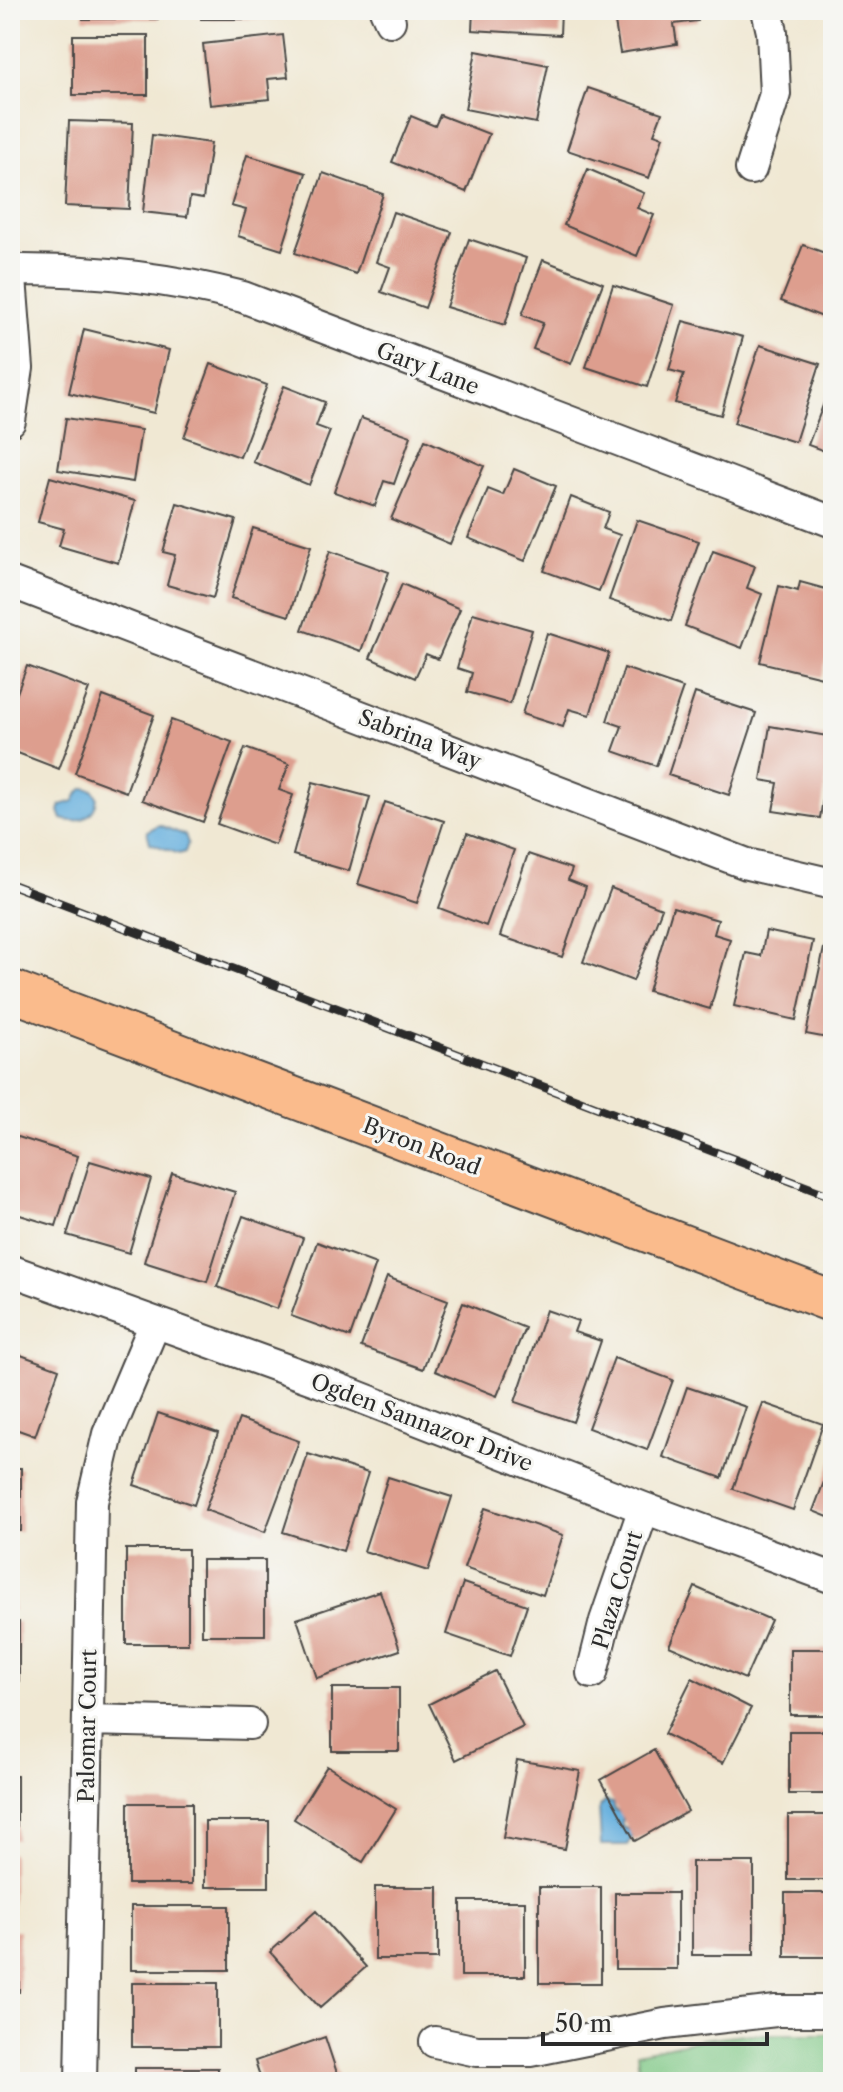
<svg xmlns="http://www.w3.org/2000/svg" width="843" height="2092" viewBox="0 0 843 2092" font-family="'Libre Caslon Text',serif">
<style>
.green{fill:#7dc784;stroke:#547958;stroke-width:2}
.water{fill:#67b0de;stroke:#496e84;stroke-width:2}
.building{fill:#dd9e8e}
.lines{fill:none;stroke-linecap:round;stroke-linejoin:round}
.minor-casing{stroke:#494744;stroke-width:34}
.major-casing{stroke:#494744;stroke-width:44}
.minor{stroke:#fff;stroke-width:30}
.major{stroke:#fabb8c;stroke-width:40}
.rail-casing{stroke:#2b2b2b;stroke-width:9}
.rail{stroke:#f6f6f2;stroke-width:6;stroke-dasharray:18;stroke-linecap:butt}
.labels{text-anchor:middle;stroke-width:6;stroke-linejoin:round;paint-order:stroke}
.street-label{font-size:22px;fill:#2b2b2b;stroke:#f6f6f2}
</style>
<rect width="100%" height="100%" fill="#f6f6f2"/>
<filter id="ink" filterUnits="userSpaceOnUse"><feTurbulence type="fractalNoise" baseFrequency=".0125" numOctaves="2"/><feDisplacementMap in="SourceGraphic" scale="16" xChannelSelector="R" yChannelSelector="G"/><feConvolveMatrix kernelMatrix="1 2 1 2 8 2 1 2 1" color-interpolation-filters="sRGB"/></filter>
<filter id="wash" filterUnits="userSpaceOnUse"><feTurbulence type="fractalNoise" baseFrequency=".006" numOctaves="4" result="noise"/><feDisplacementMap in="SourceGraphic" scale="32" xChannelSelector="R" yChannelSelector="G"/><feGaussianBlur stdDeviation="1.8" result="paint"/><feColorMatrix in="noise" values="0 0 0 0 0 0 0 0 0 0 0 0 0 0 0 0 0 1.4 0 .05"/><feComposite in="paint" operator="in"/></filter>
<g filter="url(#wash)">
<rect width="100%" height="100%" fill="#f0e8d3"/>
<path class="green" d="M744,2034H833V2082H640L637,2053L702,2039Z"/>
<path class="water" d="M84,788L93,790L97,797C96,816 79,825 62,819L59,811L61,805L74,801L78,793Z
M159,825L185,835L188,843L185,852L179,854L150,843L147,831Z
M605,1801L613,1803L615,1810L622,1813V1827L630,1830L633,1836L628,1845H601L599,1807Z"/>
<g id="blocks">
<path class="building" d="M83,10H158V19H83Z
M201,10H283V19H201Z
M473,10H561L560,35L472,30Z
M613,10H697L698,21L674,24L677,44L620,53Z
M73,35H148V95H73Z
M283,35L288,77L268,79L270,99L210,105L203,44Z
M476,51L548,65L536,123L465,109Z
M588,88L662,113L654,134L663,137L649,178L567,150Z
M440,115L489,134L466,192L392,162L411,116L435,126Z
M69,121L133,123L129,209L65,206Z
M152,135L211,143L203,199L190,197L187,217L143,212Z
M247,155L306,173L282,250L238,236L246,210L231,206Z
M588,169L644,193L637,208L654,215L637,256L564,225Z
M323,173L383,194L356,274L295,253Z
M393,212L452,232L425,308L381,292L390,267L376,262Z
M469,239L526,258L505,325L446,307Z
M803,245L833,256V321L781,301Z
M543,260L603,283L571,364L533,349L543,323L522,315Z
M613,285L674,305L647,387L586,367Z
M683,321L743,337L721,415L675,403L684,374L669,370Z
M84,329L169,350L154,413L69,393Z
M760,345L820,364L795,442L734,423Z
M211,364L267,385L240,457L184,437Z
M833,379V454L808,445Z
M284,386L325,402L316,426L330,431L309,485L253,462Z
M66,418L141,430L133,482L58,470Z
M361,418L411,436L394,484L384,481L375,506L334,492Z
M425,440L484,466L450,544L391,519Z
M514,469L556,486L525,561L468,538L488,489L503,495Z
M50,477L135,501L118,563L59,546L64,529L38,522Z
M571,497L609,512L603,529L620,535L599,591L544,571Z
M177,503L236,520L213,598L167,585L175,555L163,552Z
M637,520L699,541L671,621L609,600Z
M253,528L311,546L289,616L231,598Z
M330,551L389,572L361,651L302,630Z
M713,551L755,566L747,588L762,594L742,648L685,626Z
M800,582L833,591V634L822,677L760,662L779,586L798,591Z
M402,584L460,609L438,659L426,654L415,678L370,658Z
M473,613L532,630L510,704L467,692L472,673L457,668Z
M547,633L609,653L590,715L569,709L563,727L522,714Z
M27,666L89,689L59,769L10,750V712Z
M624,668L683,688L656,766L613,751L622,726L607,721Z
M695,693L756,713L729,795L668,775Z
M103,696L154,715L126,792L75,773Z
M171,720L232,742L203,822L142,800Z
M770,726L833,737L820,818L773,811L778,783L761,780Z
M245,748L289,764L279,790L293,795L275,845L217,824Z
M313,782L370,797L349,871L293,855Z
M385,802L444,821L417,903L358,884Z
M467,833L514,850L486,926L439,908Z
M528,854L572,869L568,880L586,887L562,957L500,936Z
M611,888L662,908L633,981L583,962Z
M673,907L718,920L714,934L730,939L710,1009L648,991Z
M766,931L813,941L796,1020L734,1006L746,953L761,956Z
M824,948L833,950V1039L806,1034Z
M15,1136L78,1156L56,1226L10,1212V1153Z
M90,1161L151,1179L129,1253L67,1235Z
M172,1173L235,1192L207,1282L144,1262Z
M243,1216L303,1238L277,1309L217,1287Z
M317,1242L376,1264L350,1337L291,1316Z
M387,1277L448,1300L423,1369L361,1347Z
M463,1303L525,1328L497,1396L435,1371Z
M546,1310L578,1321L574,1332L601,1341L573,1422L515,1402Z
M10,1351L59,1369L35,1436L10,1427Z
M614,1358L673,1380L647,1450L588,1428Z
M687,1387L746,1407L722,1478L663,1457Z
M763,1403L823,1424L793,1510L733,1489Z
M158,1413L218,1433L194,1505L134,1485Z
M239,1419L299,1441L265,1532L205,1510Z
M308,1454L368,1473L343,1551L283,1532Z
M833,1458V1519L813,1511Z
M10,1468H21V1531H10Z
M388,1477L452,1497L428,1571L364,1551Z
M485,1508L563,1535L543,1595L464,1568Z
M10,1544H14V1610H10Z
M126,1549H188V1644H126Z
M202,1560H265V1635H202Z
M463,1583L527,1605L510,1656L446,1634Z
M695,1587L771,1620L745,1679L669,1646Z
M380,1591L400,1650L317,1678L297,1619Z
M10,1622H19V1686H10Z
M790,1649H833V1715H790Z
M495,1671L523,1727L456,1760L429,1704Z
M692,1678L751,1708L723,1763L664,1734Z
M332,1688H399V1751H332Z
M10,1698H14V1762H10Z
M789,1731H833V1794H789Z
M654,1750L688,1811L635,1841L601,1780Z
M517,1760L580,1771L565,1849L503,1838Z
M327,1766L396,1809L363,1862L294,1819Z
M10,1776H17V1840H10Z
M128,1803H192V1884H128Z
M788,1815H833V1880H788Z
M205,1821H269V1887H205Z
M10,1853H13V1916H10Z
M692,1862H754V1955H692Z
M375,1887H438V1959H375Z
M539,1887H601V1983H539Z
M615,1893H677V1969H615Z
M785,1893H833V1957H785Z
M461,1901H525V1976H461Z
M131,1906H229V1970H131Z
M316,1911L366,1967L320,2008L270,1952Z
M10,1930H19V1992H10Z
M132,1983H218V2047H132Z
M325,2037L340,2082H262L255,2061Z
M135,2068H218V2082H135Z"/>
</g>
</g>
<g filter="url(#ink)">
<use href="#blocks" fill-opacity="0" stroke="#494744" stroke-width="2"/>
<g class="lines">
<defs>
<path id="minor" d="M385,10L390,21
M751,169L775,94L772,32L767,10
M10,265L18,368L10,421
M10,270C90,269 166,277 243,297L833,522
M10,582L747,864L833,884
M10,1270L321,1382L644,1508L833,1578
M592,1673L605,1621L644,1508
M88,1720L250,1724
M435,2042L477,2051H531L665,2024L776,2011H833
M81,2082L92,1502L108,1434L155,1323"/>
<path id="major" d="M10,990L833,1302"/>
</defs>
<use href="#minor" class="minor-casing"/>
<use href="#major" class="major-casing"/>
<use href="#minor" class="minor"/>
<use href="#major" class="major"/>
<defs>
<path id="rail" d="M10,884L833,1197"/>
</defs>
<use href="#rail" class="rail-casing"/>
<use href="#rail" class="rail"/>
</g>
</g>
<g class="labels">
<g class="street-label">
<text transform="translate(428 368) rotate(21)" y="8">Gary Lane</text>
<text transform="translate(420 739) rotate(21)" y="8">Sabrina Way</text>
<text transform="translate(422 1146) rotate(21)" y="8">Byron Road</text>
<text transform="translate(422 1422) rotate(21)" y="8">Ogden Sannazor Drive</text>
<text transform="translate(617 1590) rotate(-73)" y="8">Plaza Court</text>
<text transform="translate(87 1726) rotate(-89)" y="8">Palomar Court</text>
</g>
</g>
<rect width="843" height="2092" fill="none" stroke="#f6f6f2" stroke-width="40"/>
<path d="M543 2032v12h224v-12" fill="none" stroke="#2b2b2b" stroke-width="4"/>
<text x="555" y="2032" font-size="24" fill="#2b2b2b" stroke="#f6f6f2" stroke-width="6" paint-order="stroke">50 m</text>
</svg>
